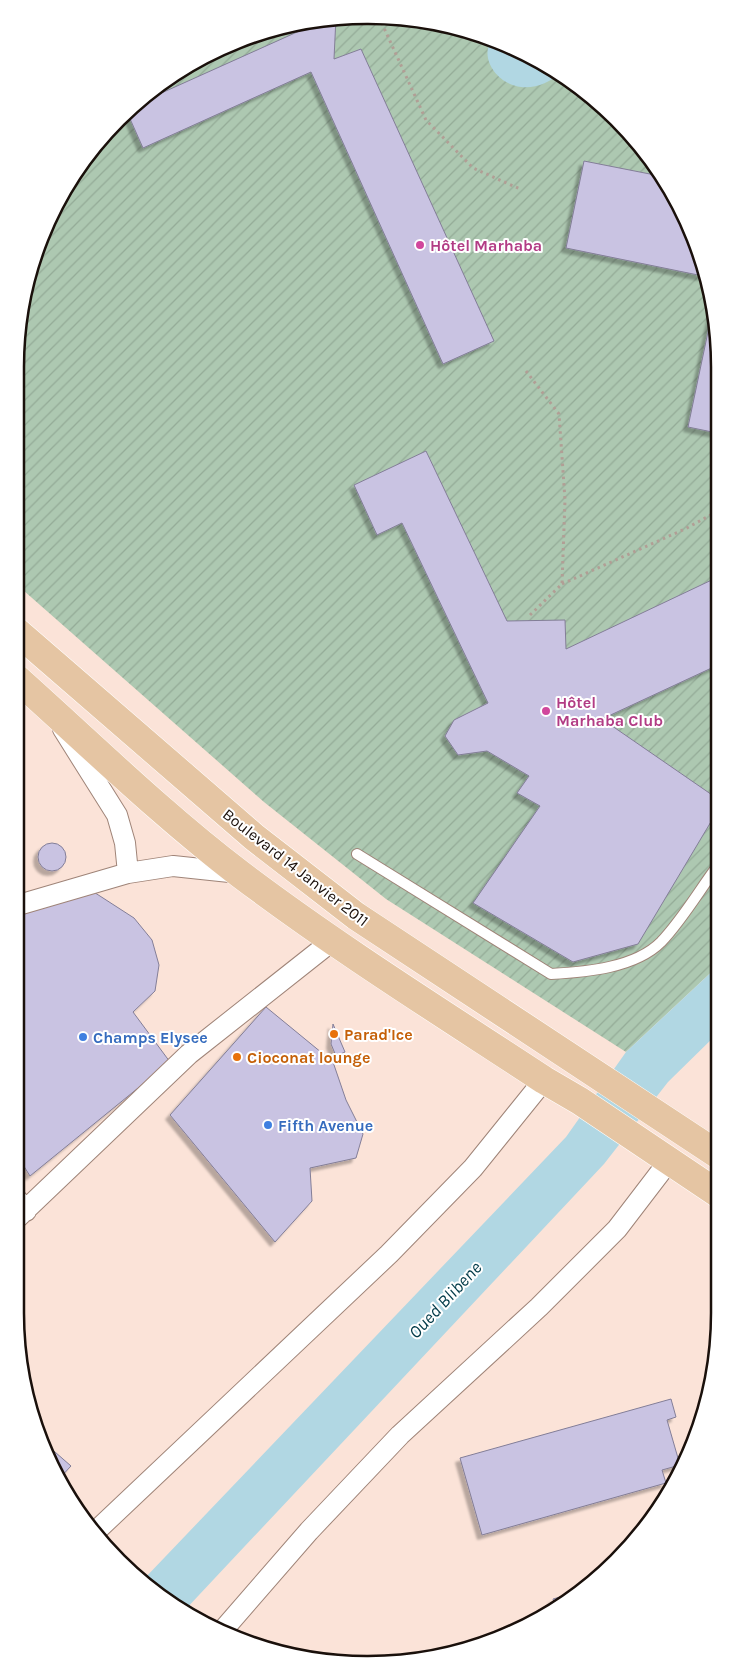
<svg xmlns="http://www.w3.org/2000/svg" width="735" height="1680" viewBox="0 0 735 1680" font-family="Karla,sans-serif">
<style>
.garden{fill:url(#garden-furrows)}
.water{fill:#b1d7e3}
.building{fill:#c9c3e2;stroke:#837e97;filter:url(#shadow)}
.lines{fill:none;stroke-linecap:round;stroke-linejoin:round}
.lane-casing{stroke:#9f8478;stroke-width:12}
.street-casing{stroke:#9f8478;stroke-width:22}
.primary-casing{stroke:#fff;stroke-width:29}
.path{stroke:#b19e95;stroke-width:3;stroke-dasharray:2.5 4;stroke-linecap:butt}
.lane{stroke:#fff;stroke-width:10}
.street{stroke:#fff;stroke-width:20}
.primary{stroke:#e5c5a3;stroke-width:28}
.hotel-dot{fill:#d1479c;stroke:#fff;stroke-width:2}
.food-dot{fill:#e8710a;stroke:#fff;stroke-width:2}
.shop-dot{fill:#3f7fe0;stroke:#fff;stroke-width:2}
.labels{text-anchor:middle;stroke-width:4;stroke-linejoin:round;paint-order:stroke}
.hotel-label{font-size:16px;font-weight:bold;fill:#b23c85;stroke:#fff;text-anchor:start}
.street-label{font-size:16px;fill:#1a100b;stroke:#fff}
.food-label{font-size:16px;font-weight:bold;fill:#c56008;stroke:#fff;text-anchor:start}
.shop-label{font-size:16px;font-weight:bold;fill:#366cbe;stroke:#fff;text-anchor:start}
.water-label{font-size:18px;font-style:italic;fill:#003a48;stroke:#fff}
.rim{fill:none;stroke:#1a100b;stroke-width:2.5}
</style>
<defs>
<pattern id="garden-furrows" width="10" height="10" patternUnits="userSpaceOnUse" patternTransform="scale(1.25)"><rect width="10" height="10" fill="#adc8b1"/><path d="M-1 1l2-2M0 10L10 0M9 11l2-2" fill="none" stroke="#94ab97"/></pattern>
<filter id="shadow"><feDropShadow dx="-4.5" dy="4.5" stdDeviation="1" flood-color="#0004"/></filter>
</defs>
<rect width="100%" height="100%" fill="#fbe3d8"/>
<path class="garden" d="M345,16L414,18L481,34L564,75L633,135L684,212L717,321L719,965L626,1052L386,899L264,802L15,583V367L34,254L62,191L103,135L153,88L212,51L277,27Z"/>
<path class="water" d="M492,39L561,73C550,82 535,89 521,87C499,85 478,59 492,39Z
M719,965V1032L668,1082L604,1164L184,1611L144,1579L566,1137L626,1052Z"/>
<path class="building" d="M336,17L334,59L361,49L494,341L443,364L311,72L143,148L127,112L154,87L157,95L326,19Z
M584,161L660,176L684,212L703,276L566,248Z
M713,308L717,321V433L688,427Z
M426,451L507,621L565,620L566,649L718,577V665L602,719L718,799V810L638,944L573,962L473,903L540,806L517,793L529,776L487,751L458,755L445,736L454,720L488,703L402,523L377,535L354,485Z
M15,823L21,844L15,871Z
M38 857a14 14 0 1 1 28 0a14 14 0 1 1-28 0Z
M86,887L134,918L152,940L159,965L155,991L133,1012L170,1062L30,1176L15,1152V916Z
M266,1007L333,1062L346,1100L363,1134L356,1158L310,1168L312,1201L275,1242L170,1115Z
M333,1024L345,1052L336,1056L331,1044Z
M671,1399L676,1417L667,1420L680,1465L662,1470L666,1483L482,1535L460,1458Z
M39,1438L71,1466L58,1480Z
M581,1591L556,1609L553,1599Z"/>
<g class="lines">
<defs>
<path id="lane" d="M357,854L551,974C586,972 635,968 661,942C683,919 700,889 719,864"/>
<path id="street" d="M63,729L117,815L125,843L128,873
M15,906L128,873L173,866L239,873
M15,1197L26,1211
M15,1220L189,1054L332,941
M94,1533L389,1254L473,1168L544,1080
M223,1630L309,1531L400,1435L539,1307L617,1229L669,1161"/>
<path id="primary" d="M15,630L254,837L356,916L720,1156
M15,677C89,743 161,814 240,874C338,948 442,1013 544,1080L580,1101L720,1195"/>
</defs>
<use href="#lane" class="lane-casing"/>
<use href="#street" class="street-casing"/>
<use href="#primary" class="primary-casing"/>
<path class="path" d="M379,17L426,120L473,168L520,189
M526,371L559,414L565,500L562,584L530,615
M562,584L685,529L718,511"/>
<use href="#lane" class="lane"/>
<use href="#street" class="street"/>
<use href="#primary" class="primary"/>
</g>
<g class="hotel-dot">
<circle cx="420" cy="245" r="5"/>
<circle cx="546" cy="711" r="5"/>
</g>
<g class="food-dot">
<circle cx="334" cy="1034" r="5"/>
<circle cx="237" cy="1057" r="5"/>
</g>
<g class="shop-dot">
<circle cx="83" cy="1037" r="5"/>
<circle cx="268" cy="1125" r="5"/>
</g>
<g class="labels">
<g class="hotel-label">
<text x="430" y="251">Hôtel Marhaba</text>
<text x="556" y="708">Hôtel<tspan x="556" dy="18">Marhaba Club</tspan></text>
</g>
<g class="street-label">
<text transform="translate(296 867) rotate(38)" y="6">Boulevard 14 Janvier 2011</text>
</g>
<g class="food-label">
<text x="344" y="1040">Parad'Ice</text>
<text x="247" y="1063">Cioconat lounge</text>
</g>
<g class="shop-label">
<text x="93" y="1043">Champs Elysee</text>
<text x="278" y="1131">Fifth Avenue</text>
</g>
<g class="water-label">
<text transform="translate(445 1300) rotate(-47)" y="6">Oued Blibene</text>
</g>
</g>
<path d="M0 0H735V1680H0ZM367 24H368A343 343 0 0 1 711 367V1313A343 343 0 0 1 368 1656H367A343 343 0 0 1 24 1313V367A343 343 0 0 1 367 24Z" fill="#fff" fill-rule="evenodd"/>
<path class="rim" d="M367 24H368A343 343 0 0 1 711 367V1313A343 343 0 0 1 368 1656H367A343 343 0 0 1 24 1313V367A343 343 0 0 1 367 24Z"/>
</svg>
